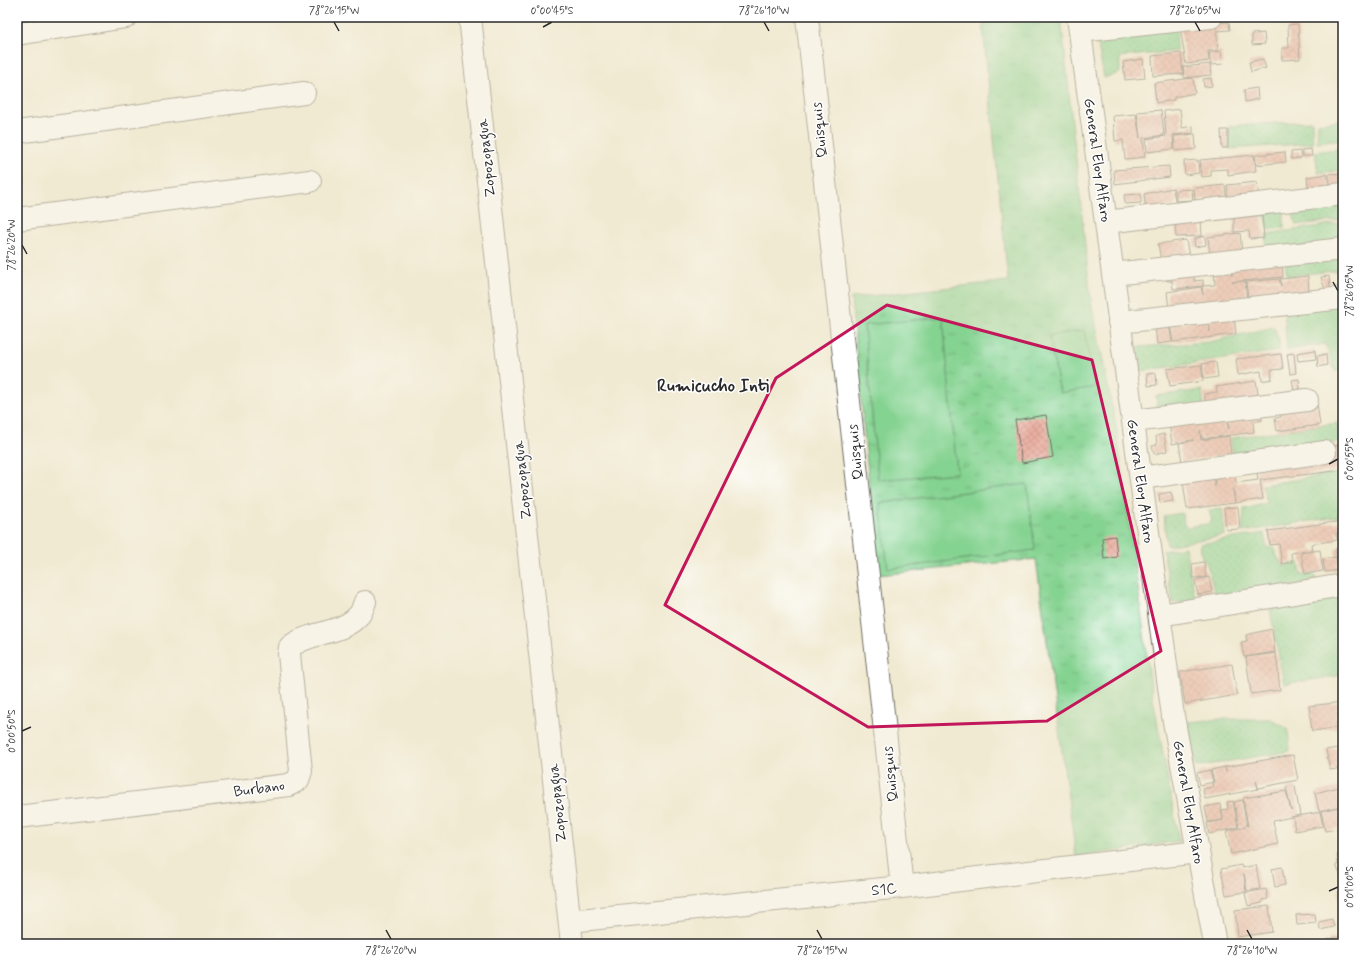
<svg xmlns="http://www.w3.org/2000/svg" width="1360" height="961" viewBox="0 0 1360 961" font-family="Mynerve,sans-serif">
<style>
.grass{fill:url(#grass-dots);stroke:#587f5e}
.park{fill:url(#park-tufts);stroke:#587f5e}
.pitch{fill:#85d391;stroke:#587f5e}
.building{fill:url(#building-cross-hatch)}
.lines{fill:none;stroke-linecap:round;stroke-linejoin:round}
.minor-casing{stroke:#706e65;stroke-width:24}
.minor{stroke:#fff;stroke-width:22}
.marked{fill:none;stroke:#c2185b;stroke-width:3;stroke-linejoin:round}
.ticks{fill:none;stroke:#2b2b2b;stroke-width:1.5}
.labels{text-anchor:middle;stroke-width:3;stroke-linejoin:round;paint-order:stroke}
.street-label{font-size:15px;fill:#2b2b2b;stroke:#fff}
.quarter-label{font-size:17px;font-weight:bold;fill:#2b2b2b;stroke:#fff}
.neatline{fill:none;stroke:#2b2b2b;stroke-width:1.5}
.ticks-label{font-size:10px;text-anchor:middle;fill:#2b2b2b}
</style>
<defs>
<pattern id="grass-dots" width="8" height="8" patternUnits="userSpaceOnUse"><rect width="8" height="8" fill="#85d391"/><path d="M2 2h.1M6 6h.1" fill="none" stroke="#73b57d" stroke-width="1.8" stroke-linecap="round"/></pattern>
<pattern id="park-tufts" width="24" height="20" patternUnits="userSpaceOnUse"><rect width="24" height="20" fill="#85d391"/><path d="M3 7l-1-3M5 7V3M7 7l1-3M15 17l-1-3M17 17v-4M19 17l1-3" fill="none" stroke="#73b57d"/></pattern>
<pattern id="building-cross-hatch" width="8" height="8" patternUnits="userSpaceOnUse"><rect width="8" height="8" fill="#eaab9c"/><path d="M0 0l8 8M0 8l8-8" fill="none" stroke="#be8b7f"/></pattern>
</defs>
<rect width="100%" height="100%" fill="#fff"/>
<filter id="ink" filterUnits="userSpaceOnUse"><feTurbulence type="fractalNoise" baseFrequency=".025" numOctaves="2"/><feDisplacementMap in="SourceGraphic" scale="8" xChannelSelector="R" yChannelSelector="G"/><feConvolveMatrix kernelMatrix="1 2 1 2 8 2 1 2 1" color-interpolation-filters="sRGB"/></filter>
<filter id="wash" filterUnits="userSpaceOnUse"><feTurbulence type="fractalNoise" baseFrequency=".012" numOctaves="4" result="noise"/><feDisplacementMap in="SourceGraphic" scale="16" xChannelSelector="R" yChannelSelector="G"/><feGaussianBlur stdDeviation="0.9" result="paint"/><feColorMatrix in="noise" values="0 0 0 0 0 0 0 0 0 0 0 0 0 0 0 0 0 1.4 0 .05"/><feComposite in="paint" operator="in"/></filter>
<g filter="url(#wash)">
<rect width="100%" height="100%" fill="#f1ead2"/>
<path class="grass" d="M1176,26L1177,51L1120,57V73L1104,78L1096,34Z
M1343,120V139L1317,142L1318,123Z
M1312,121L1313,143L1229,149V126Z
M1343,148V170L1318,173L1315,152Z
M1343,200V220L1296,225L1291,206Z
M1284,205V228L1269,230L1263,208Z
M1341,223L1343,241L1266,251V234Z
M1343,253V270L1287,276L1285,259Z
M1343,304V370L1335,371L1325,344L1287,350L1284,311Z
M1274,327L1279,340V351L1141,371L1138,347L1209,342Z
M1202,390L1204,408L1158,411L1156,396Z
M1337,423L1339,442L1233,457L1231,438Z
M1343,472V516L1242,532L1244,509L1267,503L1262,485Z
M1222,509L1225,535L1167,546L1164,516L1182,513L1184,524L1187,527L1207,524L1212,521L1209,510Z
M1264,533L1267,548L1275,547V553L1283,566L1299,562L1301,574H1314L1318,582L1216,598L1207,564L1202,558L1200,544Z
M1185,547L1196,602L1173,603L1163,551Z
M1343,598V675L1284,684L1270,609Z
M1220,719H1271L1288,729L1290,751L1196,767L1188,722Z"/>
<path class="park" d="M982,17H1061L1091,301L1117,431L1152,693L1179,841L1076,857L1036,559L878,575L851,298L1008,281Z"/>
<path class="pitch" d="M943,317L957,473L878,480L864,325Z
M1084,330L1095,387L1060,393L1049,336Z
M1027,484L1035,550L888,569L880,503Z"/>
<g id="blocks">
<path class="building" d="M1229,22L1230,30L1217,31L1216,23Z
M1216,23L1218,50L1208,51L1209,61L1186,64L1180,27Z
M1298,24L1300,59L1282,60V48H1289L1288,25Z
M1264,33L1265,44L1252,45V34Z
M1221,51L1223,64L1211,65L1209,53Z
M1181,53L1183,74L1153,76L1152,56Z
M1143,59L1145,78L1125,80L1123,62Z
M1263,59L1266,68L1251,72L1249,62Z
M1210,64L1211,75L1184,78L1183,67Z
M1193,78L1195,93L1174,97V100L1156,103L1154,83Z
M1211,78L1212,86L1204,87L1203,79Z
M1257,88L1258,99L1245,102L1244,90Z
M1180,109L1182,128L1193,126V133L1173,135L1174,149L1147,152L1146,139L1166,136L1164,111Z
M1161,110L1164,135L1143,138L1145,157L1125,159L1123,140L1115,141L1113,116L1136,114L1140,138L1137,112Z
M1221,130H1228V148H1222Z
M1195,134L1196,149L1175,151L1174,136Z
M1311,149L1312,156H1302V150Z
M1300,151L1301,158L1291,159V152Z
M1285,152L1286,162L1256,165L1255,155Z
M1254,155L1256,171L1228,175V169L1211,170V176L1202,177L1200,160Z
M1198,160L1199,173L1185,175L1184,161Z
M1169,166L1170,177L1115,184L1114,170Z
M1343,173V191L1331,192L1329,174Z
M1327,174L1330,193L1309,196L1307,177Z
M1257,182L1259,199L1228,201L1227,185Z
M1225,185L1226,197L1195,200L1194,188Z
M1173,188L1176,205L1146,210L1144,194Z
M1192,189L1193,200L1176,201V190Z
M1141,194V203L1125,204L1124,195Z
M1262,214L1264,238L1250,239L1249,231L1234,232V216Z
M1201,219L1202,236L1176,237L1175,221Z
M1240,233L1242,253L1210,256L1208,237Z
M1205,236L1206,245L1195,247L1194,239Z
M1186,240L1189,257L1161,261L1158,244Z
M1282,259L1283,277L1232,282L1245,281L1247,300L1169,309L1167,292L1201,287L1203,295L1202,286L1215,285L1214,272L1231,271L1232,276L1231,264Z
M1190,271V277L1194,276V281L1203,280V286L1173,289L1172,281H1167L1166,274Z
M1308,276L1309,293L1248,300L1246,282L1279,279L1281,286L1280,279Z
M1329,276L1330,289L1325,290L1321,277Z
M1234,317L1236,334L1173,342L1170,324L1208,319L1210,332L1209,320Z
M1169,325L1172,342L1157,344L1155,327Z
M1315,350L1316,359L1298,361L1297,353Z
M1294,353L1296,373L1290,374L1287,354Z
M1281,354L1283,369L1271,370L1272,379L1262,381L1261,371L1238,375L1236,359Z
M1326,354L1327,365L1318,367L1317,356Z
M1216,362L1218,377L1204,379L1202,364Z
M1201,365L1203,381L1170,386L1167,369Z
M1156,373L1157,385L1148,386L1147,374Z
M1299,379L1300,389L1294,390L1292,380Z
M1256,381L1259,400L1207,409L1204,394L1217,392L1216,387Z
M1317,403L1320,425L1277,431L1275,418L1281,417L1280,408Z
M1260,409L1262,420L1253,422L1254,432L1202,439L1200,430L1201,440L1229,436L1231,454L1182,462L1179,443L1194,440L1172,444L1169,423L1225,414L1229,429L1226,414Z
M1046,415L1053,457L1022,463L1015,420Z
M1164,434L1167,451L1154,454L1152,446L1157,445L1156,436Z
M1343,445V470L1260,480L1263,499L1235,503L1233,488L1235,503L1187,509L1182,475L1213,474L1215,487L1214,475L1234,467L1236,483L1258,480L1256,465L1325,447Z
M1171,492L1173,501L1160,503L1159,494Z
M1238,507L1240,529L1226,530L1224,508Z
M1343,521V531L1336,533L1337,540L1311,544L1312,550L1291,553L1292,562L1282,564L1279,544L1270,545L1268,531Z
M1115,536L1117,557L1104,559L1102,538Z
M1343,547V574L1339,575L1335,549Z
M1320,550L1323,571L1305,574L1301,553Z
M1336,557L1338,570L1325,572L1323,559Z
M1204,562L1206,577L1193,578L1192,564Z
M1209,577L1212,592L1198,595L1195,580Z
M1272,629L1275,652L1244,657L1241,642L1247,641L1246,635Z
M1276,653L1280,690L1251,694L1246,657Z
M1232,664L1237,695L1185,704L1180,672Z
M1343,702V727L1312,731L1309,706Z
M1343,747V768L1330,770L1326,750Z
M1293,755L1298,780L1258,788L1256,780L1258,789L1205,799L1203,789L1213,787L1212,783L1214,782L1211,770L1225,767L1226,772L1225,767Z
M1210,770L1213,782L1200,785L1197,773Z
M1295,786L1300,815L1273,821L1278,844L1231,854L1226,831L1245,827H1239L1234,802L1242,800L1247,826H1248L1243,798L1286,791L1291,810L1286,787Z
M1343,786V828L1325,831L1321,811L1338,807L1319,811L1315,793Z
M1233,801L1238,827L1209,834L1207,823L1223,820L1222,810L1228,809L1227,802Z
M1220,804L1223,820L1208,822L1205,807Z
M1320,812L1323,826L1295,831L1293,817Z
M1343,854V871L1339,872L1336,865H1338L1337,855Z
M1241,865L1242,868L1256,865L1260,889L1247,891L1244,874L1246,892L1226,895L1221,869Z
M1282,867L1285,885L1275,887L1272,869Z
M1266,889L1268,899L1262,900V903L1248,906L1245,893Z
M1343,891V916H1342L1338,892Z
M1269,906L1272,932L1238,937L1235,910Z
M1315,914L1316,923L1297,925L1296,915Z
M1332,919L1334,927L1320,930L1319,922Z
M1343,936V944H1329L1328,939Z"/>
</g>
</g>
<g filter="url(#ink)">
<use href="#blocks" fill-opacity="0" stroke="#706e65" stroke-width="1"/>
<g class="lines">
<defs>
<path id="minor" d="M470,17L572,944
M807,17L902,887
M1078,17L1173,716L1215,944
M1080,31L1211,17
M17,34L126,17
M17,132L304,93
M17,219L310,181
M1106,222L1343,194
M1113,274L1343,249
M1119,322L1343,298
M1133,421L1307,400
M1141,478L1325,452
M1160,615L1343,585
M17,817L289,785L298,780L301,771L289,654L290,647C309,631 341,635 358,616C362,613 363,606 365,602
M570,921L902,887L1198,852"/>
</defs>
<use href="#minor" class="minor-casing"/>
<use href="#minor" class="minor"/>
</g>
</g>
<path d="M0 0H1360V961H0ZM887,305L1092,360L1161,651L1047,721L868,727L665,605L776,378Z" fill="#f1ead2" fill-opacity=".55" fill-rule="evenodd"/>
<path class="marked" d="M887,305L1092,360L1161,651L1047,721L868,727L665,605L776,378Z"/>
<path class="ticks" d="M334,22L339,31M764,22L769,31M1195,22L1200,31M543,27L552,22M22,245L27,254M1333,282L1338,291M1329,464L1338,459M22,731L31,727M1329,891L1338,887M386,930L391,939M817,930L822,939M1247,930L1252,939"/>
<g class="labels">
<g class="street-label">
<text transform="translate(819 130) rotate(-96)" y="5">Quisquis</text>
<text transform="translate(486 158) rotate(-96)" y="5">Zopozopagua</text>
<text transform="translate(1098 160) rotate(82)" y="5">General Eloy Alfaro</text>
<text transform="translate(855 452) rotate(-96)" y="5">Quisquis</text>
<text transform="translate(522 480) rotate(-96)" y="5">Zopozopagua</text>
<text transform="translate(1141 481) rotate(82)" y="5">General Eloy Alfaro</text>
<text transform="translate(890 774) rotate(-96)" y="5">Quisquis</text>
<text transform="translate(259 788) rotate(-8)" y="5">Burbano</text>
<text transform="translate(1189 802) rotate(80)" y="5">General Eloy Alfaro</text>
<text transform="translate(557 803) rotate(-96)" y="5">Zopozopagua</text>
<text transform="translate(884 889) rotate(-6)" y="5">S1C</text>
</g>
<g class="quarter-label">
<text x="713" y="391">Rumicucho Inti</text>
</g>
</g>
<rect width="1360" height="961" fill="none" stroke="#fff" stroke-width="44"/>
<rect x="22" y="22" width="1316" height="917" class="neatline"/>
<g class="ticks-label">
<text x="334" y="14">78°26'15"W</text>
<text x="552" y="14">0°00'45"S</text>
<text x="764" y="14">78°26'10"W</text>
<text x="1195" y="14">78°26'05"W</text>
<text transform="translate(11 245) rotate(-90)" y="4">78°26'20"W</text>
<text transform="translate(1349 291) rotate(-90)" y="4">78°26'05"W</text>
<text transform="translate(1349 459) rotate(-90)" y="4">0°00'55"S</text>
<text transform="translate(11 731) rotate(-90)" y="4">0°00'50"S</text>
<text transform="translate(1349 887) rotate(-90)" y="4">0°01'00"S</text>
<text x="391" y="954">78°26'20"W</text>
<text x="822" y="954">78°26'15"W</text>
<text x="1252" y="954">78°26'10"W</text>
</g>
</svg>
